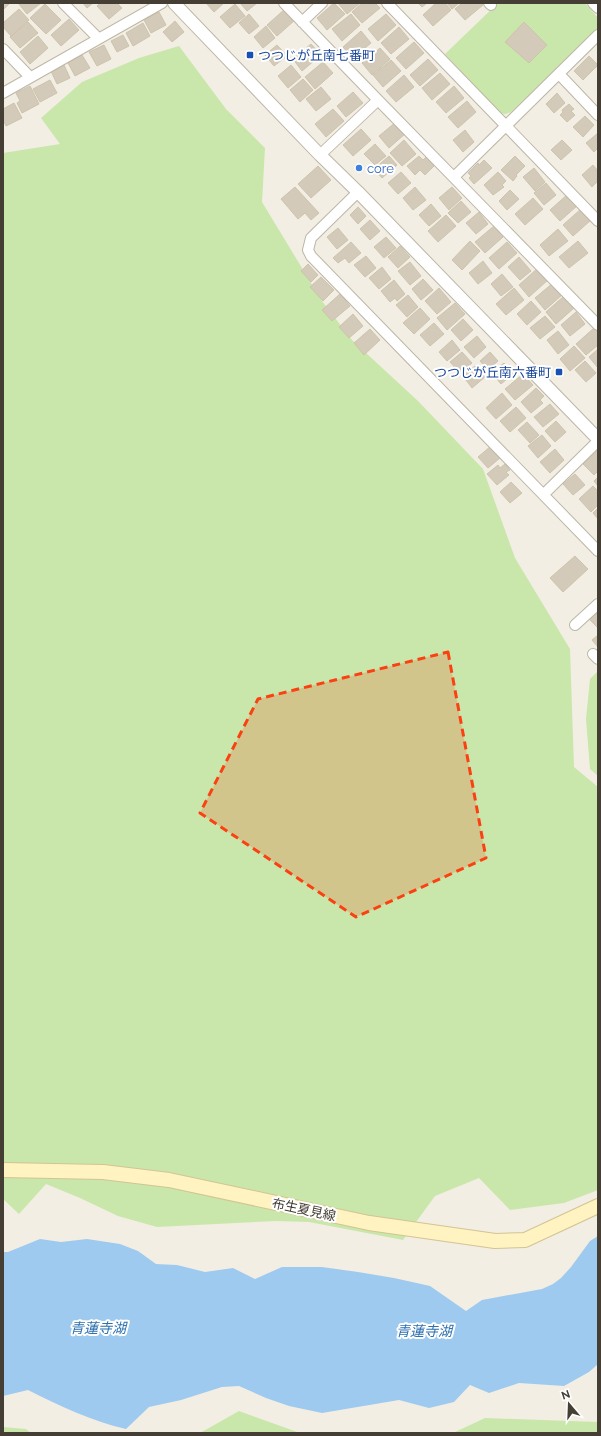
<svg xmlns="http://www.w3.org/2000/svg" width="601" height="1436" viewBox="0 0 601 1436" font-family="Raleway,'Noto Sans JP',sans-serif">
<style>
.green{fill:#c9e7ab}
.water{fill:#9ecaf0}
.building{fill:#d3cab9;stroke:#cec3ac}
.lines{fill:none;stroke-linecap:round;stroke-linejoin:round}
.minor-casing{stroke:#bdb6a6;stroke-width:12}
.tertiary-casing{stroke:#bdb6a6;stroke-width:14}
.secondary-casing{stroke:#d3c493;stroke-width:16}
.minor{stroke:#fff;stroke-width:10}
.tertiary{stroke:#fff;stroke-width:12}
.secondary{stroke:#fff3c1;stroke-width:14}
.marked{fill:#fb4112;fill-opacity:0.2;stroke:#fb4112;stroke-width:3;stroke-dasharray:8 5;stroke-linejoin:round}
.transit-dot{fill:#1a4fb4;stroke:#fff;stroke-width:1.5}
.shop-dot{fill:#3f7fe0;stroke:#fff;stroke-width:1.5}
.labels{text-anchor:middle;stroke-width:4;stroke-linejoin:round;paint-order:stroke}
.transit-label{font-size:13px;fill:#164399;stroke:#fff;text-anchor:start}
.shop-label{font-size:13px;fill:#366cbe;stroke:#fff;text-anchor:start}
.street-label{font-size:13px;fill:#443e34;stroke:#fff}
.water-label{font-size:14px;font-style:italic;fill:#2d71af;stroke:#fff}
</style>
<rect width="100%" height="100%" fill="#f2eee3"/>
<path class="green" d="M498,3H585L598,18V29L511,112C506,114 504,115 499,112L445,54Z
M179,46L226,109L265,148L262,202L322,301L352,340L418,401L483,469L515,558L570,649L574,767L598,787V1190L564,1203L510,1210L479,1178L435,1196L403,1240L309,1222L276,1221L157,1227L118,1216L80,1198L46,1184L19,1214L3,1199V153L60,144L41,118L82,82L139,58Z
M598,671V776L590,769L586,719L590,679Z
M239,1411L300,1433H200Z
M485,1418L598,1422V1433H453Z
M3,1427L26,1429L31,1433H3Z"/>
<path class="water" d="M598,1236V1364L589,1372L564,1386L519,1383L489,1393L470,1385L454,1402L429,1408L399,1400L322,1413L289,1406L266,1398L239,1386L222,1387L181,1400L149,1407L126,1429C91,1421 60,1406 28,1390L3,1396V1252H8L40,1239L61,1242L87,1239L120,1244L138,1251L156,1264L177,1265L205,1272L233,1268L255,1279L282,1267H322L358,1272L394,1278L430,1286L466,1311L482,1300L542,1289L553,1284L561,1278L571,1267L590,1241Z"/>
<path class="building" d="M3,3H10L3,10Z
M18,3H41L27,14Z
M83,3H93L87,8Z
M100,3H117L122,8L109,19L97,6Z
M206,3H224L214,12Z
M240,3H257L247,11Z
M334,3L345,14L327,30L317,18Z
M338,3H360L347,14Z
M362,3H375L380,8L362,23L352,12Z
M418,3H427L422,7Z
M436,3H445L451,10L433,26L423,15Z
M447,3H459L452,9Z
M462,3H481L483,5L465,20L455,9Z
M45,4L61,20L46,34L30,18Z
M235,4L245,16L230,28L220,17Z
M19,9L29,20L11,36L3,27V23Z
M285,9L295,20L277,36L267,25Z
M159,12L166,25L151,33L144,20Z
M249,14L259,26L249,34L239,23Z
M351,14L360,25L342,41L332,29Z
M386,14L396,25L378,41L368,29Z
M69,19L79,30L61,46L51,35Z
M175,21L184,32L172,42L163,32Z
M28,22L38,33L20,48L10,37Z
M524,22L547,45L529,63L505,42Z
M143,23L150,36L133,46L126,33Z
M266,26L275,38L263,48L254,37Z
M399,27L409,39L391,54L381,43Z
M361,31L371,43L353,58L343,47Z
M123,35L129,46L117,52L111,41Z
M38,36L48,48L30,64L20,52Z
M414,42L424,53L406,69L396,58Z
M311,44L321,55L302,71L293,59Z
M104,45L111,59L97,66L89,52Z
M277,45L287,56L274,66L265,55Z
M380,48L390,59L372,75L362,63Z
M82,55L90,68L75,76L68,63Z
M589,56L598,65L583,80L574,71Z
M428,59L438,70L420,86L410,75Z
M391,60L401,71L383,87L373,75Z
M323,62L333,73L315,89L305,77Z
M64,65L70,78L57,84L51,71Z
M291,65L301,77L288,88L278,76Z
M440,73L450,84L432,100L422,88Z
M404,75L414,87L396,102L386,91Z
M303,79L313,90L300,102L290,90Z
M50,80L57,93L40,102L33,89Z
M30,86L39,104L22,113L17,103L20,101L16,93Z
M454,86L464,98L446,113L436,102Z
M321,87L331,99L316,111L306,99Z
M353,92L363,103L346,117L337,106Z
M557,93L565,103L554,113L546,104Z
M467,101L476,112L458,128L448,117Z
M14,103L22,118L6,126L3,120V109Z
M569,104L574,109L571,111L575,115L567,122L560,115L563,112L562,110Z
M333,109L344,121L326,137L315,124Z
M585,116L594,125L583,137L573,127Z
M396,122L406,133L389,148L379,136Z
M361,129L371,140L353,156L343,145Z
M465,130L474,142L463,152L453,140Z
M598,133V148L594,152L586,143Z
M404,140L416,154L402,166L390,153Z
M562,140L572,150L561,160L551,150Z
M375,144L386,156L375,165L364,154Z
M389,156L397,165L382,178L374,169Z
M419,156L423,160L426,157L434,166L425,175L420,170L415,175L407,166Z
M515,156L525,166L516,175L517,176L513,181L501,170Z
M484,160L492,168L474,184L469,178L471,176L468,173L478,163L479,165Z
M593,165L598,171V181L592,187L582,175Z
M318,166L331,180L311,198L298,184Z
M534,168L545,182L535,191L523,177Z
M401,172L411,183L398,194L388,183Z
M498,172L506,181L502,185L504,187L493,195L484,185Z
M546,183L556,195L544,205L534,193Z
M295,187L319,213L311,220L305,213L298,219L281,199Z
M415,187L426,200L413,210L403,198Z
M452,187L462,198L449,210L439,198Z
M510,190L519,199L507,210L499,201Z
M568,194L578,205L560,221L550,210Z
M533,198L543,209L525,225L515,214Z
M461,201L471,212L458,223L448,213Z
M431,204L441,216L429,226L419,215Z
M358,207L366,216L358,224L350,215Z
M581,209L591,220L573,236L563,225Z
M479,212L488,224L476,234L466,223Z
M446,215L456,226L438,242L428,231Z
M370,220L380,231L370,240L360,229Z
M494,226L503,237L485,253L475,242Z
M338,228L348,240L337,249L327,237Z
M558,229L568,241L549,256L540,245Z
M386,237L396,248L384,258L374,247Z
M470,241L480,251L462,270L452,260Z
M578,241L588,253L569,268L559,257Z
M351,242L361,253L349,263L345,258L338,263L333,258Z
M507,242L517,253L499,269L489,258Z
M400,246L410,257L398,268L388,257Z
M366,256L376,268L365,277L354,265Z
M519,257L531,271L520,280L508,267Z
M483,261L492,273L478,284L469,273Z
M410,262L421,276L410,285L398,271Z
M308,264L318,275L311,282L301,271Z
M382,267L391,279L379,289L369,278Z
M539,267L549,279L529,297L519,285Z
M502,274L513,287L501,296L491,284Z
M321,277L334,290L323,301L310,287Z
M423,279L433,290L421,300L412,289Z
M394,280L405,294L397,301L395,298L390,302L381,291Z
M553,283L563,294L545,310L535,298Z
M439,288L451,302L437,314L425,301Z
M514,288L524,300L506,315L496,304Z
M340,294L350,306L332,321L322,310Z
M408,295L418,307L407,317L396,305Z
M564,296L574,308L556,324L546,312Z
M531,301L541,312L527,325L517,314Z
M455,303L465,314L447,330L437,318Z
M420,308L430,319L414,334L403,323Z
M576,312L585,324L570,336L561,325Z
M353,314L363,326L349,338L339,327Z
M545,316L555,327L540,339L530,328Z
M463,319L473,330L461,341L451,330Z
M434,323L444,334L430,346L420,335Z
M594,328L598,332V345L586,355L576,344Z
M370,329L380,340L364,355L354,343Z
M558,331L569,345L558,354L547,340Z
M477,336L486,347L474,358L464,347Z
M452,340L460,350L447,361L439,352Z
M574,346L585,358L570,371L560,359Z
M598,349V368L589,357Z
M462,352L472,363L460,373L450,362Z
M490,352L498,361L488,370L480,361Z
M585,361L596,373L586,382L575,370Z
M504,363L513,374L501,384L492,373Z
M475,366L485,377L472,388L463,376Z
M523,374L533,385L515,400L505,389Z
M536,388L544,396L540,400L543,403L531,413L521,402Z
M502,393L512,405L496,419L486,408Z
M550,404L559,414L543,427L534,417Z
M516,407L526,418L510,432L500,421Z
M556,421L566,432L555,442L545,431Z
M527,422L539,435L530,443L518,430Z
M542,435L551,446L538,458L528,446Z
M491,446L500,458L488,468L478,457Z
M555,449L564,460L550,473L540,462Z
M598,450V471L594,475L583,464Z
M505,464L510,470L506,472L509,475L497,485L487,474L498,465L500,468Z
M575,474L585,485L573,495L563,484Z
M598,477V486L594,481Z
M511,482L522,493L510,503L500,492Z
M593,486L598,491V505L591,512L579,499Z
M598,508V519L593,513Z
M575,556L588,569L563,592L550,578Z
M598,611V628L589,619Z
M598,635V647L592,640Z"/>
<g class="lines">
<defs>
<path id="minor" d="M63,3L98,38
M284,3L378,100L320,155
M387,3L598,221
M489,3L491,5
M593,3L598,8
M302,22L322,3
M3,49L30,77
M559,74L598,115
M3,93L162,3
M378,100L598,325
M454,177L598,35
M358,192L311,238L308,250L311,256L598,551
M544,494L598,441
M575,625L598,604
M593,654L598,659"/>
<path id="tertiary" d="M174,3L320,155L358,192L598,439"/>
<path id="secondary" d="M3,1170L103,1172L169,1180L369,1223L495,1241L525,1240L598,1206"/>
</defs>
<use href="#minor" class="minor-casing"/>
<use href="#tertiary" class="tertiary-casing"/>
<use href="#secondary" class="secondary-casing"/>
<use href="#minor" class="minor"/>
<use href="#tertiary" class="tertiary"/>
<use href="#secondary" class="secondary"/>
</g>
<path class="marked" d="M448,652L486,858L356,917L200,813L258,699Z"/>
<g class="transit-dot">
<rect x="246" y="51" width="8" height="8" rx="2"/>
<rect x="555" y="368" width="8" height="8" rx="2"/>
</g>
<circle class="shop-dot" cx="359" cy="168" r="4"/>
<g class="labels">
<g class="transit-label">
<text x="258" y="60">つつじが丘南七番町</text>
<text x="551" y="377" text-anchor="end">つつじが丘南六番町</text>
</g>
<g class="shop-label">
<text x="367" y="173">core</text>
</g>
<g class="street-label">
<text transform="translate(304 1209) rotate(12)" y="5">布生夏見線</text>
</g>
<g class="water-label">
<text x="98" y="1333">青蓮寺湖</text>
<text x="424" y="1336">青蓮寺湖</text>
</g>
</g>
<rect width="601" height="1436" fill="none" stroke="#443e34" stroke-width="8"/>
<g transform="translate(569 1404) rotate(341)" stroke="#ffffff" stroke-width="3" paint-order="stroke">
<path d="M0-3L7 15L0 10L-7 15Z" fill="#443e34"/>
<text y="-6" font-size="11" font-weight="bold" text-anchor="middle" fill="#443e34">N</text>
</g>
</svg>
